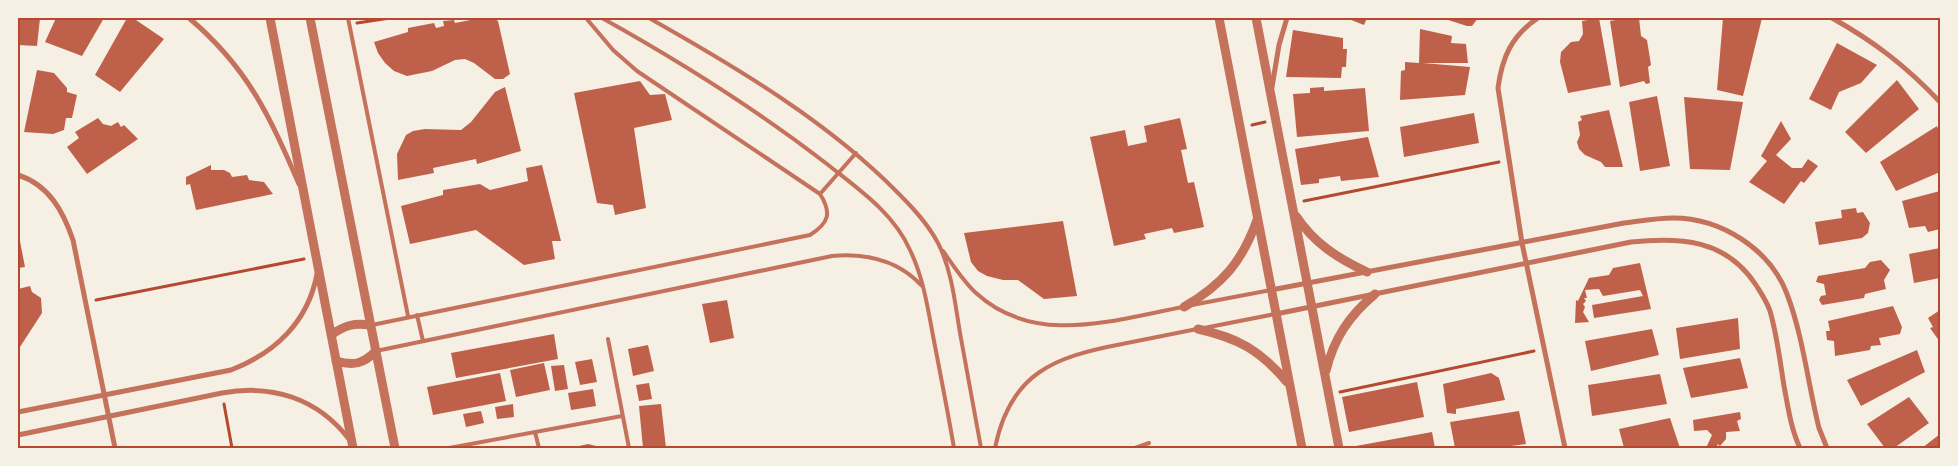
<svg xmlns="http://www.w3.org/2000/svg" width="1958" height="466" viewBox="0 0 1958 466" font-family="'Roboto Condensed',sans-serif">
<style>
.building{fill:#bf614a}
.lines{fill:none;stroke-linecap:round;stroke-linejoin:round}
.path{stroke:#b5482f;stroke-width:3}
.service{stroke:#c5725c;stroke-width:4}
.minor{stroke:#c5725c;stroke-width:5}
.tertiary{stroke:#c5725c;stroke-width:9}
.neatline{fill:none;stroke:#b5482f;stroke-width:2}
</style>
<rect width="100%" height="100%" fill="#f6efe4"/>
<path class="building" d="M18,18H40L37,46L18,45Z
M56,18H104L82,56L45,42Z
M127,18H133L164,39L120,92L95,75Z
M481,18H493L498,21L510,74L503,79H495L474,63L465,59L455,60L432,71L407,76L394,71L385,63L378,53L374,42L408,32V28L434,23L436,28L444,26L443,21L454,20L455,23Z
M1346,18H1367L1364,25Z
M1442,18H1478L1472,26H1467Z
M1599,18L1611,85L1568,93L1560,62L1561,52L1571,42L1579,41L1583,34L1582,21Z
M1627,18H1639L1641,36L1647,40L1651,65L1648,67L1650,83L1646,84L1644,81L1620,87L1610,21Z
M1723,18H1762L1743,96L1717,90Z
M1420,29L1452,36L1451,43L1466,44L1468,63H1423L1470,67L1465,95L1400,100L1401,71L1405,70V62L1419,63Z
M1293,30L1343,38V49H1347L1346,67H1342L1341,78L1286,77Z
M1837,43L1877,65L1861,83L1839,92L1831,110L1809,99Z
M37,70L54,73L67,88V92L77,95L72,118H66L64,130L53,134L24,132Z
M1897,80L1919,109L1866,153L1845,132Z
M640,81L650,95L665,94L672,120L634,128L646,208L615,215L613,205L597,203L574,93Z
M505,87L521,151L477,164L476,159L433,168L434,173L398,180L397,154L406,135L413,131L425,129L461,130L471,122L495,92Z
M1324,87V91L1365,88L1369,131L1297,137L1293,94L1310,93V88Z
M1657,96L1670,166L1640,171L1629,102Z
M1684,97L1743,102L1730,170L1690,169Z
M1609,110L1623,167H1605L1601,162L1585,155L1579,149L1577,142L1580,135L1578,122L1582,120L1580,116Z
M1474,113L1479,143L1404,157L1400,127Z
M98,118L103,124L111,126L118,122L121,127L124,125L138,139L87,174L67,147L79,138L75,132Z
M1180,118L1187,149L1181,150L1188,183L1194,182L1204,227L1174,233L1172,228L1144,234L1146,239L1114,246L1090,137L1125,130L1128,146L1147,142L1144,126Z
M1781,121L1791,139L1776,155L1792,168H1802L1808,159L1818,166L1804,183L1801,181L1784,204L1749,182L1767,161L1761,156Z
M1937,126L1940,134V172L1896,191L1880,162Z
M1368,137L1379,177L1341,181L1340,176L1319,179V183L1301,185L1295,149Z
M211,165V170H224L230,173L232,177L247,175L249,180L264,182L273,194L196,210L190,184L186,185V177Z
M542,165L561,241H552L555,259L524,265L476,230L410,244L401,206L443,195V190L480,184L490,190L528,181L526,168Z
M1940,191V229L1928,232L1925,226L1909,228L1902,201Z
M1856,208L1857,213L1863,212L1870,223L1868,233L1862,238L1819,245L1815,222L1842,218L1841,210Z
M1063,221L1077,296L1044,299L1018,280H1003L987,276L978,271L971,262L964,233Z
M18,231L25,267L18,268Z
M1940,248V278L1914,283L1909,254Z
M1881,260L1890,270L1884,280L1886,289L1865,294L1864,298L1822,305L1819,300L1821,296L1826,295L1824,284L1816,282L1818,276L1865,268L1870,262Z
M1640,263L1651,309L1594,318L1592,305L1643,296L1640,290L1603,296L1599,289L1585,290L1587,298H1584L1586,301L1583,304L1585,307L1583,312L1589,322L1575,323L1576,300L1578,301L1589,278L1609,275L1613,268Z
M30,286L32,292L41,298L42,313L18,350V289Z
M727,300L734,338L710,343L702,304Z
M1893,306L1902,327L1900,334L1879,338L1881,345L1871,346L1870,350L1835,356L1834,341L1827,340L1826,331H1830L1828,321Z
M1940,310V342L1930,328L1933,327L1928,318Z
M1738,318L1740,349L1680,359L1676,328Z
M1652,329L1659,355L1591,371L1585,341Z
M554,334L558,359L456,378L451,353Z
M648,345L654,371L633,376L628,349Z
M1917,350L1925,372L1861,406L1847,380Z
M1740,358L1748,388L1691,398L1683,368Z
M592,359L597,382L580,385L575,362Z
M544,363L550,390L516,397L510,370Z
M564,365L568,389L555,391L551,366Z
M500,373L506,401L433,415L427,387Z
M1491,373L1499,378L1505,400L1456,409V414L1447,413L1443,384Z
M1660,374L1667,404L1592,416L1588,385Z
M1417,382L1424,417L1349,432L1342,397Z
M649,383L652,399L639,401L636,385Z
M593,389L596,406L571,410L568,393Z
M1909,397L1929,423L1894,448H1885L1867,424Z
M513,404L514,417L497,419L495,407Z
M661,404L666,448H643L639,406Z
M481,411L484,423L466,427L463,414Z
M1519,411L1526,444L1496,448H1455L1450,422Z
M1740,412L1741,419L1737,421L1740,431L1726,432V439L1720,446L1717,444L1718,448H1706L1712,435L1707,430L1694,431L1693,420Z
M1670,418L1680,448H1624L1619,429Z
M1432,432L1435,448H1356V446Z
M1940,434V448H1922Z
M588,444L604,448H570Z"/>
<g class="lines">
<path class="path" d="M357,23L390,18
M1252,125L1265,122
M1304,201L1499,162
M96,300L304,259
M1340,392L1534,351
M224,404L232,448"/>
<path class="service" d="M348,18L408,316
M602,18C681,62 756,109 827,164C858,189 893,212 910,250C924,279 928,310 934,341C941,377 948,413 954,448
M649,18C736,67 830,123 899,194C914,209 929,225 939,245C952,272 955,303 960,333C967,371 974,410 981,448
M820,194L856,153
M943,251C953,265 963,281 976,293C1035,347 1113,320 1183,307
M1192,305L1271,290
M417,315L423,341
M372,325L810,235C829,223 832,213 820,194L637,71L613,50L586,18
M1204,328L1275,314
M608,339L629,448
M376,351L832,256C866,253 898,260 922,286
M535,432L539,448
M449,448L622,416
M995,448C1010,373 1054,357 1122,344C1147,339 1172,334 1197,329
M1135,448L1149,443"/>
<path class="minor" d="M189,18C248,68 269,115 299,184
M1538,18C1512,35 1502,57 1498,88L1522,243L1565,448
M1832,18C1875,42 1907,67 1940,102
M1272,87L1279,45L1287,18
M18,175C49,185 63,211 73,240L115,448
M1271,290L1624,223C1640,221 1657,218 1673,218C1721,218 1770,249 1787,294C1803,336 1808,384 1819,428L1827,448
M1276,314L1631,242C1680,237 1726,239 1756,285C1761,293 1767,302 1770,311C1777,335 1780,361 1784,386C1788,407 1791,429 1800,448
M18,412L231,370C275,353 308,322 317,274
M18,435L222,393C272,384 317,398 349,439"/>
<path class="tertiary" d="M270,18L353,448
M310,18L395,448
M1219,18L1302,448
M1256,18L1339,448
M1296,216C1314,243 1337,258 1367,272
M1184,307C1223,284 1242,262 1257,220
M1198,329C1238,338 1260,350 1287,382
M331,335C345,325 354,323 370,325
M336,361C354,366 363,364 376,351
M1326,371C1334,338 1349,316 1375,294"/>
</g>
<rect width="1958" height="466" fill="none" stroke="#f6efe4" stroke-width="38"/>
<rect x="19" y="19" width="1920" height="428" class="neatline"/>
</svg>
